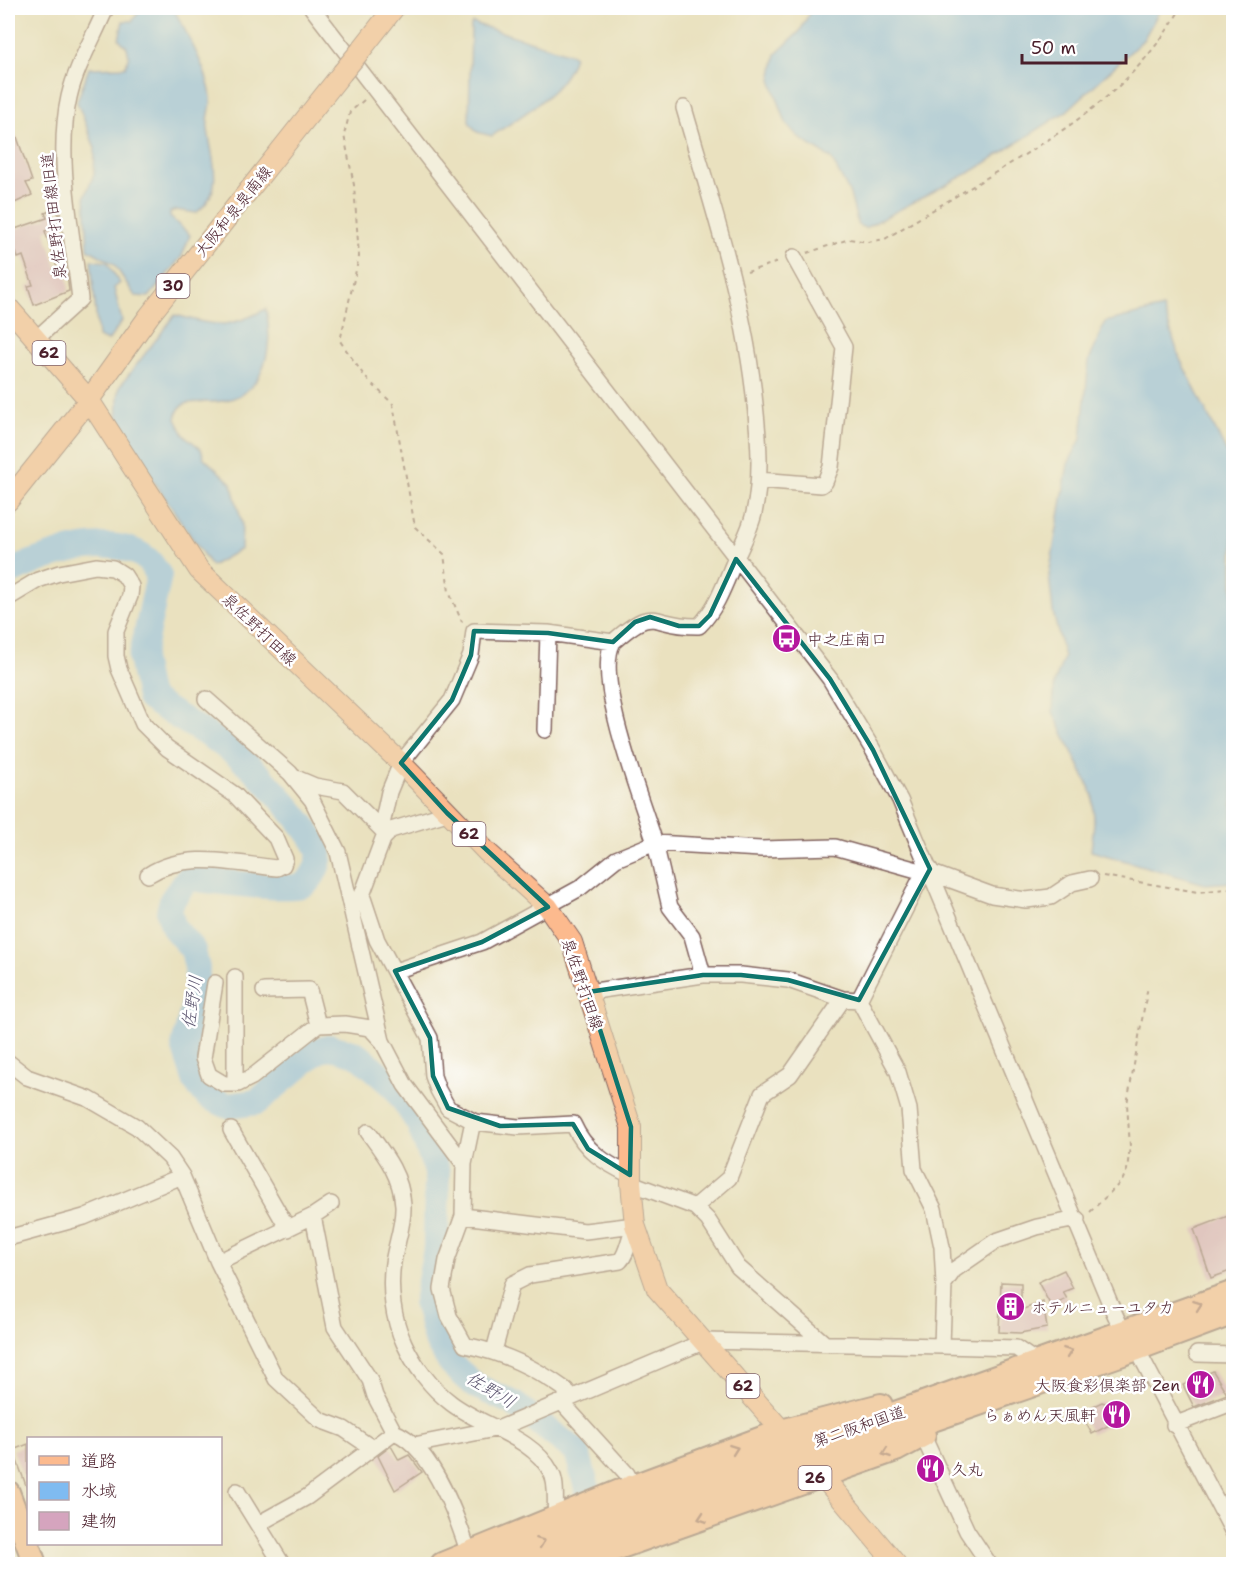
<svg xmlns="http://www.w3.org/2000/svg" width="1241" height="1572" viewBox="0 0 1241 1572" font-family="'Shantell Sans','Klee One',sans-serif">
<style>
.water{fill:#7fbbf1;stroke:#646d8e;stroke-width:1.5}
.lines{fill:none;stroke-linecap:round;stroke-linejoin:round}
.river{stroke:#7fbbf1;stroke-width:26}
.building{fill:#d5a4be}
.minor-casing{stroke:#82635f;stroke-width:18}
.major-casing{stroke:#82635f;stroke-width:22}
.highway-casing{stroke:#82635f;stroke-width:26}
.path{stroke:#82635f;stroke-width:2;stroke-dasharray:4.5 4.5;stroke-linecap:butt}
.minor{stroke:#fff;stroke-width:15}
.major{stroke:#fcba8e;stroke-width:20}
.highway{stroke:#fcba8e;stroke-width:22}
.major-bridge-casing{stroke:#82635f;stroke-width:22;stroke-linecap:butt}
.major-bridge{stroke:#fcba8e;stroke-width:20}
.oneway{stroke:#9a6558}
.marked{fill:none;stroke:#0f766e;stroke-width:4.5;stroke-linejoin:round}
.labels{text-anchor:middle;stroke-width:5;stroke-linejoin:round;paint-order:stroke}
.shield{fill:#fff;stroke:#80626b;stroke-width:1.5}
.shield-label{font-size:15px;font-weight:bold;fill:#4a1f2b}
.street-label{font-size:16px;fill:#4a1f2b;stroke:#fff}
.poi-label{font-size:16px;fill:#4a1f2b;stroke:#fff;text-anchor:start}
.water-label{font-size:18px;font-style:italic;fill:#5d5670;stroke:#fff}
</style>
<rect width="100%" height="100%" fill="#fff"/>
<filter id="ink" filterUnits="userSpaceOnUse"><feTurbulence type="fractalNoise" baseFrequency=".0167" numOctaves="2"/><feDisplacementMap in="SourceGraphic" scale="12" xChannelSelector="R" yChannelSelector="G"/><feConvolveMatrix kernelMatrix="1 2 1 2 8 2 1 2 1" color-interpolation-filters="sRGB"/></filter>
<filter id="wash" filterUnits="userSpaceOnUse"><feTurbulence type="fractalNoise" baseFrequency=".008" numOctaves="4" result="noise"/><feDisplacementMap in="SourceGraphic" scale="24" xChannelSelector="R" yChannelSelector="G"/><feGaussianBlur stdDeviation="1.35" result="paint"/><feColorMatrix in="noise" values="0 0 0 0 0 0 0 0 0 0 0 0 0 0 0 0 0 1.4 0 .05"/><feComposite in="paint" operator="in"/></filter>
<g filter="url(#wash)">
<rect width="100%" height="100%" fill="#eae1bf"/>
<path class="water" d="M142,8H173C186,32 208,70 211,97C212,108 206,118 208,129C212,162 226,190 196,213L176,210L170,212V217L190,235L182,256L149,297L135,296L114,264L88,249L85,196L94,174L95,148L77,102L89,68L125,67L129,57L127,47L119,39L123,21H132Z
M812,8H1161L1143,40L1067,111L976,169L865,228L858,225L850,194L831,158L799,138L786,123L771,80L776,54L800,31Z
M473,23L574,55C567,91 520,116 492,136L477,132L469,122L471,25Z
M91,260L107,262L120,283L114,288L122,321L108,341L98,337Z
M1163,308L1180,359L1233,465V882L1205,884L1091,851L1094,823L1093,795L1053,712L1054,684L1064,657L1053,612L1049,575L1068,464L1081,439L1089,361L1105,322Z
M266,309C273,344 268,390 227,400C214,404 198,400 185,404C178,407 177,413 176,419L184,435L201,449L204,458L231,483L242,523L241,549L211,566L116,425C119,420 116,398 120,386L175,315C217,326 226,330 266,309Z"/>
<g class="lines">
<path class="river" d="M8,573C43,557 112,529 148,560C152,564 155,570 159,575L141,659L149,698C179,719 218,738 244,761C260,774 316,834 319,852C321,862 313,878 305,884C292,892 208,880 188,878L172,900L169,912L174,928L193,950L197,968L196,995L184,1046L196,1082L208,1097L228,1106L257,1102L317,1051L331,1047L357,1054L395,1087L419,1124L437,1172L436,1249L426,1302L436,1340L452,1365L476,1386L513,1403L577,1452L608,1564"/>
</g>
<g id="blocks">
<path class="building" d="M17,137L32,181L26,183L32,195L8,206V141Z
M57,208L60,226L45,231L59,274L67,273L69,291L34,305L28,286L33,285L23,256L18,258L9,231L47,218L45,213Z
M1233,1214V1270L1211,1278L1194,1229Z
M1064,1270L1073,1288L1063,1292L1067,1299L1051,1306L1038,1282Z
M1001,1282L1021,1283V1310L1043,1302L1047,1328L1020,1333L999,1332Z
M1213,1371L1227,1394L1194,1407L1183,1385Z
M1102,1402L1110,1405L1119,1420L1092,1434L1080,1412Z
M28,1444V1488H27L13,1450Z
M391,1446L399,1460L409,1455L422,1472L395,1490L378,1456Z"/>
</g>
</g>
<g filter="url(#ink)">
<use href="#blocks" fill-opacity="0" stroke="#82635f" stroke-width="1.5"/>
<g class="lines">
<defs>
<path id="minor" d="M312,8L830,679L873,750L900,800L1112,1308L1123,1332L1137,1349L1234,1534
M36,339L80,299C73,236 55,159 69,97C76,66 94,37 106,8
M759,480L821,485L825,482L831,467L844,347L794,257
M8,598L38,580L59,573L96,566L113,568L124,575L131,586L130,596L116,631V656L119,669L143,724L167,748L235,795L276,838L285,859L283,865L277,868C234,864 187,850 148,875
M613,642C593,678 642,801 655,843L761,849L835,847L924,872L930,869
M206,699L290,773L312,800L338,852L382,1041
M545,730L548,633
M296,778L315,786L343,791L387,835
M447,813L391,830L383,839L362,895L377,940L430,1038L433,1076L438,1090L448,1108L475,1122L518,1127L573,1124C585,1151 605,1163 630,1175
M381,829L389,792L401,763L452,700L471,655L474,631L548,633L613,642C658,602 649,627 699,626C715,610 723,589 732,567C739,550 750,531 754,513C762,477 759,440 755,404C745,303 712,205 684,108
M924,872L859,1000L898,1072L909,1109L914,1169L934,1209L942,1247L944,1284
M932,873L992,895L1026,900L1051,897L1072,883L1090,879
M395,971L482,942L580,888L616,859L655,843L670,907L692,936L703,975
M235,977V1084
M215,983L203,1058L209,1075L224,1084H238L252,1077L318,1025L345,1024L370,1028L382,1041L405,1085L464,1164L463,1216L447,1260L442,1289L449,1316L465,1345C504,1353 534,1367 566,1390V1407L627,1474L633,1486
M264,991L309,990L318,1025
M588,992L703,975H741L788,980L843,999L859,1000
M8,1062L27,1077L89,1099L137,1127L170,1158L182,1176L218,1262L276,1379L320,1420L344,1429L372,1448
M231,1130L288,1229
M368,1132C385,1155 401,1175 403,1205C404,1225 396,1243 393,1263C389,1288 393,1319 404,1343C414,1365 431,1388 451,1403C482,1427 532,1436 551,1472C558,1484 554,1503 556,1516
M464,1164L473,1121
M631,1183L695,1207L708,1220L738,1267L823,1342
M695,1207L729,1178L762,1094L790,1075L843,999
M313,1216L335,1327L370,1380L375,1396L394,1432
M463,1216L585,1231L635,1225
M8,1238L84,1217L182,1176
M218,1262L313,1216L331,1204
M942,1346L1016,1348L1038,1363
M494,1351L512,1284L530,1275L620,1261C628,1253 629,1236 635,1225
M1197,1354L1234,1355
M1174,1425L1234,1402
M923,1436L967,1531L989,1564
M414,1445L500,1428L705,1341L942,1346L944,1284L954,1270L996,1241L1037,1227L1077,1219
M237,1491L282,1564
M258,1524L307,1497L394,1432C434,1447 461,1527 472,1564"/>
<path id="major" d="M361,50L394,8
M8,307L89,400L199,570L401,763L487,852L548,907L572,942L631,1127V1183L635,1225L657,1289L791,1441
M8,501L89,400L149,316L342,73
M813,1465L896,1564"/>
<path id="highway" d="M8,1492L35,1564
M442,1564L620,1491L781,1431L881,1405
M487,1564L716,1477L1234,1292
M531,1564L651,1518L1137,1349L1234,1313
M573,1564L896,1450L924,1435"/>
</defs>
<use href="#minor" class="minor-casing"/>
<use href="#major" class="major-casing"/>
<use href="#highway" class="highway-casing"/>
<path class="path" d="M364,100L350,112L344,135L354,185L359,257L340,341L365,377L393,404L415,527L444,554L449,592L462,622
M807,253L849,239L867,242L885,239C924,215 963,192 1003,168C1078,122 1135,86 1181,8
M747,272L781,261
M1103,876L1198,892L1234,888
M1090,1212L1122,1181L1127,1170L1130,1146L1127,1104L1148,986"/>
<use href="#minor" class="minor"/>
<use href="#major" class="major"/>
<use href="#highway" class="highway"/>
<defs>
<path id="major-bridge" d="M342,73L361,50"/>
</defs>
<use href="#major-bridge" class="major-bridge-casing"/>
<use href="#major-bridge" class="major-bridge"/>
</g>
<defs><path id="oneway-chevron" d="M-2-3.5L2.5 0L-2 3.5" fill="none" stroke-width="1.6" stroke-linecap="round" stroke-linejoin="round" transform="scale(1.5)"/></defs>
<g class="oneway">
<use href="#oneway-chevron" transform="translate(1198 1305) rotate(-20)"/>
<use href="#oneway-chevron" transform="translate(1068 1352) rotate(-20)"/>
<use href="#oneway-chevron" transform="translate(734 1449) rotate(-20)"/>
<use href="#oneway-chevron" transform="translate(886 1453) rotate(160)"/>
<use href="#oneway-chevron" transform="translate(702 1518) rotate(161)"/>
<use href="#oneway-chevron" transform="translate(541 1542) rotate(-21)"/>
</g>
</g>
<path d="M0 0H1241V1572H0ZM736,559L830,679L873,750L930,869L859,1000L788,980L741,975H703L588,992L631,1127L630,1175L588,1149L573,1124L500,1126L448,1108L433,1076L430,1038L395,971L482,942L548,907L447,813L401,763L452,700L471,655L474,631L548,633L613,642L635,622L650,617L679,626H699L710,615Z" fill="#eae1bf" fill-opacity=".55" fill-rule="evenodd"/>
<path class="marked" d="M736,559L830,679L873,750L930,869L859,1000L788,980L741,975H703L588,992L631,1127L630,1175L588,1149L573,1124L500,1126L448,1108L433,1076L430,1038L395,971L482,942L548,907L447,813L401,763L452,700L471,655L474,631L548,633L613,642L635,622L650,617L679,626H699L710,615Z"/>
<defs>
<symbol id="bus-disc" viewBox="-11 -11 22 22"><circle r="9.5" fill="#b5179e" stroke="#fff"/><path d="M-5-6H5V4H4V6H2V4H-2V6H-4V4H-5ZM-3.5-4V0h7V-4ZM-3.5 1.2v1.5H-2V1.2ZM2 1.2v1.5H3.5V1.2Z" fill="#fff"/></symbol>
<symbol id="building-disc" viewBox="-11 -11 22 22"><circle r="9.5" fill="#b5179e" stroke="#fff"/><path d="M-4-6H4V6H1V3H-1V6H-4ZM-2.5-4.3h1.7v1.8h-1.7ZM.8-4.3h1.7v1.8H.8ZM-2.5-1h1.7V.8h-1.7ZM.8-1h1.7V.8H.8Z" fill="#fff"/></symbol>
<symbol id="restaurant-disc" viewBox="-11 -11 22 22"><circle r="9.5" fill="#b5179e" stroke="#fff"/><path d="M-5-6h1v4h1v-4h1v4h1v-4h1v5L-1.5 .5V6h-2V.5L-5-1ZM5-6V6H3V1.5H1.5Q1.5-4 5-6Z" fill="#fff"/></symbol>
</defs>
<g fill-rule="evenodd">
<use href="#bus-disc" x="770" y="622" width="33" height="33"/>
<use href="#building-disc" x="994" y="1290" width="33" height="33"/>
<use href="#restaurant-disc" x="1184" y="1368" width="33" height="33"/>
<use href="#restaurant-disc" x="1100" y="1398" width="33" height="33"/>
<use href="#restaurant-disc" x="914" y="1452" width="33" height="33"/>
</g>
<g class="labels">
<g class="shield">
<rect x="156.5" y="274" width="33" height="24" rx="4.5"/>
<rect x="32.5" y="341" width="33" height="24" rx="4.5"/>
<rect x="452.5" y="822" width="33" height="24" rx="4.5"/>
<rect x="726.5" y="1374" width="33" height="24" rx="4.5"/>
<rect x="798.5" y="1466" width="33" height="24" rx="4.5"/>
</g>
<g class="shield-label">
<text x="173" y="291">30</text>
<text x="49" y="358">62</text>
<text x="469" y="839">62</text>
<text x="743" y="1391">62</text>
<text x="815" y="1483">26</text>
</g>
<g class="street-label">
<text transform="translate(233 211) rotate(-51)" y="6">大阪和泉泉南線</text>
<text transform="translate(53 216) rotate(-96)" y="6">泉佐野打田線旧道</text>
<text transform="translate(260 629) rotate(44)" y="6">泉佐野打田線</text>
<text transform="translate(583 984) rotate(71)" y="6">泉佐野打田線</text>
<text transform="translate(859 1426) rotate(-19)" y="6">第二阪和国道</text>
</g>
<g class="poi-label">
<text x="807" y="645">中之庄南口</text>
<text x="1031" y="1313">ホテルニューユタカ</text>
<text x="1180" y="1391" text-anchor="end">大阪食彩倶楽部 Zen</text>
<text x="1096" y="1421" text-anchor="end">らぁめん天風軒</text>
<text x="951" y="1475">久丸</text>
</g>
<g class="water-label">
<text transform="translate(192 1002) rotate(-81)" y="6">佐野川</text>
<text transform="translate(491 1390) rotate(31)" y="6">佐野川</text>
</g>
</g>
<rect width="1241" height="1572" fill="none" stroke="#fff" stroke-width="30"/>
<rect x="27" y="1437" width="195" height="108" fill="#ffffff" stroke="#b7a5aa" stroke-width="1.5"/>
<rect x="39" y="1456" width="30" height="9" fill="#fcba8e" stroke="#b7a5aa" stroke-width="1.5"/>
<text x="81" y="1467" font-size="18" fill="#4a1f2b">道路</text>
<rect x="39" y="1482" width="30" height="18" fill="#7fbbf1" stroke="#b7a5aa" stroke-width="1.5"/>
<text x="81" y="1497" font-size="18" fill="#4a1f2b">水域</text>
<rect x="39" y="1512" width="30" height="18" fill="#d5a4be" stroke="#b7a5aa" stroke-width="1.5"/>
<text x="81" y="1527" font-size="18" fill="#4a1f2b">建物</text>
<path d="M1022 54v9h104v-9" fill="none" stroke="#4a1f2b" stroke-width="3"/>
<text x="1031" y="54" font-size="18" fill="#4a1f2b" stroke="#ffffff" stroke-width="4.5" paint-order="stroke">50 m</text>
</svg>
